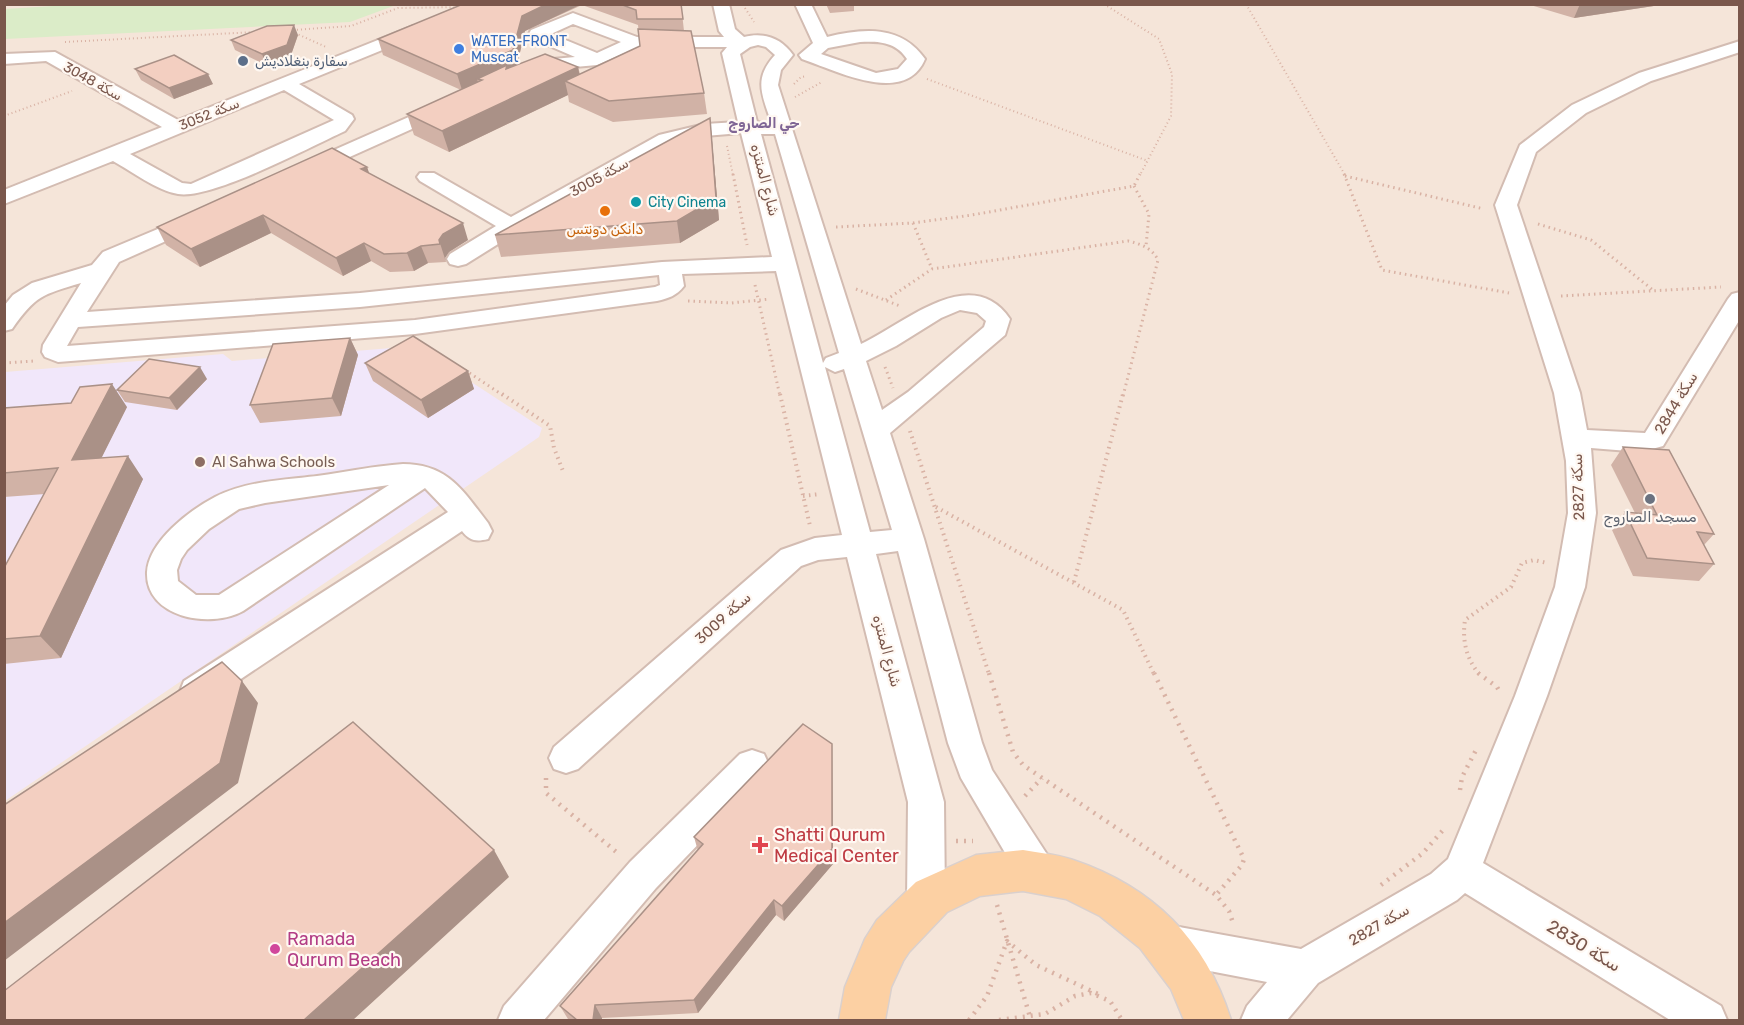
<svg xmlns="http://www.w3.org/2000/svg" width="1744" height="1025" viewBox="0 0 1744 1025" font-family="Rubik,'Noto Sans Arabic',sans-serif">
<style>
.residential{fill:#f5e5d9}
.education{fill:#f1e7fa}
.green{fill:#dbecc8}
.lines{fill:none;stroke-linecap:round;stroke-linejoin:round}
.minor-casing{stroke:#d3bcb2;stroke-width:4}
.major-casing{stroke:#dad0cd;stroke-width:3}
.path-far3{stroke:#d9b2a4;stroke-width:2;stroke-dasharray:1 3;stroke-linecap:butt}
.path-far2{stroke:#d9b2a4;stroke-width:3;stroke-dasharray:1.5 4;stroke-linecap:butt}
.path-far1{stroke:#d9b2a4;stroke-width:4;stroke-dasharray:1.5 4.5;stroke-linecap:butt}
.path{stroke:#d9b2a4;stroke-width:4.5;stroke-dasharray:2 6;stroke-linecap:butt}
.minor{fill:#fff;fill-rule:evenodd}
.major{fill:#fcd0a3;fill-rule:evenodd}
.wall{fill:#d1b2a6;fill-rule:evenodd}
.shaded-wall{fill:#aa9187}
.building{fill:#f3cfc1;stroke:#aa9187;stroke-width:1.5}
.shop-dot{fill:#3f7fe0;stroke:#fff8f2;stroke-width:2}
.service-dot{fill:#5c6f8a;stroke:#fff8f2;stroke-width:2}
.culture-dot{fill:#0f9aa8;stroke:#fff8f2;stroke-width:2}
.food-dot{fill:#e8710a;stroke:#fff8f2;stroke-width:2}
.education-dot{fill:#8d6e63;stroke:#fff8f2;stroke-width:2}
.worship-dot{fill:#6b7280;stroke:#fff8f2;stroke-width:2}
.health-dot{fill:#e0444e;stroke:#fff8f2;stroke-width:2}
.hotel-dot{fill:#d1479c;stroke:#fff8f2;stroke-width:2}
.labels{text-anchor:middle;stroke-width:4.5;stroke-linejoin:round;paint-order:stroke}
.far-shop-label{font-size:14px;fill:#366cbe;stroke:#fff8f2;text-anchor:start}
.far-service-label{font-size:14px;fill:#4e5e75;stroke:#fff8f2;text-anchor:start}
.far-street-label{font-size:14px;fill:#7a574c;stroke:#fff8f2}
.far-neighbourhood-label{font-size:14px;font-weight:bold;fill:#7f6595;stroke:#fff8f2}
.far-culture-label{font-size:14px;fill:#0d838f;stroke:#fff8f2;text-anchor:start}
.far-food-label{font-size:14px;fill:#c56008;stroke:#fff8f2}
.street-label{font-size:15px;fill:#7a574c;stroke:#fff8f2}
.education-label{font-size:15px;fill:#785e54;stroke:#fff8f2;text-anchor:start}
.worship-label{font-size:15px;fill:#5b616d;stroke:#fff8f2}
.near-health-label{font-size:18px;fill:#be3a42;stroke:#fff8f2;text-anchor:start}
.near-hotel-label{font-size:18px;fill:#b23c85;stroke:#fff8f2;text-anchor:start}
.near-street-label{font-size:18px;fill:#7a574c;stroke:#fff8f2}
</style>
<rect width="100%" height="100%" fill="#fdf4eb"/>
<path class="residential" d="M5,5H1739V1020H5Z"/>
<path class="education" d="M416,346L542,428L539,437L5,801V372L223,354L232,361Z"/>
<path class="green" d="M85,4H396V5L350,22L5,39V9Z"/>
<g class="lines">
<defs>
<path id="minor" d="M713,4H729L735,29L744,37C764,32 781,38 793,55L781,70L778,85L861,344C903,325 971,261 1010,319L1005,335L890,433L924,539L982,743L992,770L1050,859L1056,872L1050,885L1037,890L1024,885L961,778L948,743L898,551L876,554L944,802L945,901L939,914L926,919L913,914L907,901L908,802L847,557L818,560L801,566L578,769L566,773L554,769L549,758L554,747L781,550L815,538L842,535L776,271L682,274L684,286C676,296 669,298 657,301L415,334L58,362L45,357L42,352L43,345L81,283C42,295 36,295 12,329L4,331V306L13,295L32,283L92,265L103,252L196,213L204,214L207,219L204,224L119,262L87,312L360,293L662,262L772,257L741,133L705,136L673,143L519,231L466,264L458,266L450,264L447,259L450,254L496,226L420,181L417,177L420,173H434L511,217L659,135L705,124L738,122L722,53L727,47H638L597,65L553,69L528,75L522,74L519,70L522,66L553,59L575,57L531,38L529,34L531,30L573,13L637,37H724L719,31ZM573,24L621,42L597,53L551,34ZM758,45L766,47L775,55C752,80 763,96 772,125L757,122L740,54L750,47ZM761,134H775L839,353L826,358L823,363ZM659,275L660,285L655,287L415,320L67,346L78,327L360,307ZM960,310L977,313L986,321L984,327L908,392L882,410L866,361L896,346L941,318ZM825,367L835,372L844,369L892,530L870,532Z
M795,4H811L827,37C864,28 901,25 925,59C905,107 835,70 802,59L799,55L813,43ZM860,42C879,41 896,42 907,59L898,69L876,73L821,54L828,48Z
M413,26L421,31L419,35L299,84L352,115L354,119L345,131C310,147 211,200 178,194C156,190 133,172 113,161L4,204V190L162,127L46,61L4,64V54L55,52L178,120ZM284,90L334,120L191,184L182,183L130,154Z
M1740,41V52L1651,81L1586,113L1536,152L1517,205L1580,393L1587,430L1645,433L1728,299L1732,294L1740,292V319L1663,446L1641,452L1591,448L1596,513L1585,587L1547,696L1483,863L1721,1006L1727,1020H1670L1465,893L1457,900L1318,983L1287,1020H1241L1247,1006L1267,982L1168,963L1154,958L1149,944L1154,930L1168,925L1301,949L1431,874L1448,859L1515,696L1555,587L1568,513L1566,461L1554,393L1495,205L1520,145L1572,105L1639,73Z
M445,101L452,103L454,107L452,111L314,173H300L297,169L300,165Z
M403,464C448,464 463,491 488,523L492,531L488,539C476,542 470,541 462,531L208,701L196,705L184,701L180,691L184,681L448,512L425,488L243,611C211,629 145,618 147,572C149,541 190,510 215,497C246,481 284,480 317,476C346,472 374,466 403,464ZM389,485L219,595H196L178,581L177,570L181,559L187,550L209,529L239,509L265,503Z
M752,750L764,754L769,765L764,776L656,888L544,1020H498L504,1006L630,862L740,754Z"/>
<path id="major" d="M1023,850C1039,853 1057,854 1073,860C1153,887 1206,940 1231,1020H1184L1171,989L1140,948L1100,916L1066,899L1023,891L980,896L947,912L909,952L903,961L891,987L885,1020H839L845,987L865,939L877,920L916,882L976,855Z"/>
</defs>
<use href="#minor" class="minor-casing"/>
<use href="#major" class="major-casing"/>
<path class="path-far3" d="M1104,4L1159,39L1172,74L1171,116L1140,175
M1246,4L1345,175
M745,8L754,22
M293,30L351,26L398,8L464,7
M295,33L326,47
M65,42L255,32
M927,79L1148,161
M794,84L801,77L807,76
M795,97L822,82
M4,116L72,91
M727,146L733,175"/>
<path class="path-far2" d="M733,174L747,245
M1344,174L1382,270L1509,293
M1345,176L1484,209
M1134,186L1149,214L1146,246
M913,223L932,269
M1538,224L1591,240L1654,291
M836,227L913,223L972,215L1134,186L1140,174
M755,285L780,396
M856,289L900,306
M1561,296L1721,287
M886,300L932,269L1128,241C1141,244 1152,248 1158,260L1123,396
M688,301L731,303L770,299
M4,363L34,361
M885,367L893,388
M465,370L504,396"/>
<path class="path-far1" d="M502,394L550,426L554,448L563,471
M780,394L810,526
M910,431L989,674
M803,496L820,494
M936,507L1123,610L1154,674
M1074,582L1123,394
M1479,674C1466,658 1462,640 1465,620L1511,587L1522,563L1534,560L1547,563"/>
<path class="path" d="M989,673L1013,752L1023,765L1216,895L1229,911L1233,923
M1154,673L1244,859L1242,865L1216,895
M1478,673L1497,687L1501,694
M546,778V793L620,855
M1460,790L1462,777L1476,750
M1025,796L1042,778
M956,841H973
M1381,885L1423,853L1444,829
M997,905L1030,1017
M969,1020L987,996L1007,941L1036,965L1098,994
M999,1020L1045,1014L1075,996L1091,993L1110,1001L1122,1020"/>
<use href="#minor" class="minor"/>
<use href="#major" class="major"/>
</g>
<path class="wall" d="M463,4H681L684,31L704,93L707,114L613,122L569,102L568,95L449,152L414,135L407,114L461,90L383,55L378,39ZM582,5L638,25L640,46L580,74L578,67L517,65L525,31Z
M826,4H854V11L830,13Z
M1527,4H1667L1574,18Z
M298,35L291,55L266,65L235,50L231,40Z
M135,69L213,84L174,99L141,80Z
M710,118L719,220L680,243L501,257L495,235Z
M367,167L369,174L468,240L449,252L445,258L446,262L428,263L414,271L390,272L371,261L343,276L271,233L200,267L166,245L157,227Z
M350,338L358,355L341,416L260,423L250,405Z
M365,363L468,371L474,389L428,418L373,381Z
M207,379L177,410L125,402L117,390Z
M127,407L101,458L143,479L61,658L4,664V568L45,494L4,497V408Z
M1623,447L1714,534L1704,545L1714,564L1699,581L1633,576L1612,530L1625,512L1635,513L1611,465Z
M832,744L833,864L784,921L776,915L698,1013L602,1018V1020H570L568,1019L560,1006L698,851L694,837Z"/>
<path class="shaded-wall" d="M547,4H582L525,31L517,65L508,69L477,79L478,82L462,90L457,74L522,16Z
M1580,4H1667L1574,18Z
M294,25L298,35L291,55L266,65L262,54Z
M578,67L582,88L565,81L568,95L449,152L442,131Z
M208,74L213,84L174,99L169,88Z
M710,118L719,220L680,243L677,221Z
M367,167L373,184L361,169Z
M263,215L271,233L200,267L191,249Z
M463,223L468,240L449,252L445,258L446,262L439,240L443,234Z
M364,243L371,261L343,276L336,258Z
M421,246L428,263L414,271L407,253Z
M350,338L358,355L341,416L332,398Z
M200,367L207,379L177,410L169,398Z
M468,371L474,389L428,418L421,400Z
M112,384L127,407L89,483L72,460Z
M128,456L143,479L61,658L40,636Z
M242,681L258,703L238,783L4,961V923Z
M832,744L833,864L784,921L782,906Z
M494,850L509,877L353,1020H304Z
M774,900L776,915L698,1013L694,1000Z
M595,1005L602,1018V1020H593Z"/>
<path class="building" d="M463,4H547L522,16L513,50L457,74L378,39Z
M620,4H681L683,19H637L636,10Z
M294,25L287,45L262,54L231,40L267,26Z
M638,29L691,31L704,93L609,101L565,81L640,46Z
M545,54L578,67L442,131L407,114L482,80L477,79L507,65L506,69Z
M174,55L208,74L169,88L135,69Z
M710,118L716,198L677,221L495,235Z
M332,148L367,167L361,169L463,223L443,234L439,240L440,244L421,246L407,253L384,254L364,243L336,258L263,215L191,249L157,227Z
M413,336L468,371L421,400L365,363Z
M350,338L332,398L250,405L273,344Z
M149,359L200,367L169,398L117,390Z
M112,384L72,460L128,456L40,636L4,639V568L58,468L4,473V408L71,403L80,387Z
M1623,447L1669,450L1714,534L1697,532L1714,564L1647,558L1625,512L1657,515Z
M222,662L242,681L220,763L4,923V805Z
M353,722L494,850L304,1020H4V991Z
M803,724L832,744V849L782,906L774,900L694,1000L595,1005L593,1020H577L560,1006L703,844L694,837Z"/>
<circle class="shop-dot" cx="459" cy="49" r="6"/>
<circle class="service-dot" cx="243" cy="61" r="6"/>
<circle class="culture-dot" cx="636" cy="202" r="6"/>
<circle class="food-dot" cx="605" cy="211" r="6"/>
<circle class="education-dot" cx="200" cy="462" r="6"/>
<circle class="worship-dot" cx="1650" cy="499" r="6"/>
<path class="health-dot" d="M757 836h6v6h6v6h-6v6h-6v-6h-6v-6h6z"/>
<circle class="hotel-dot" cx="275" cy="949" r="6"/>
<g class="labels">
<g class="far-shop-label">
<text x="471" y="46">WATER-FRONT<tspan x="471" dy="16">Muscat</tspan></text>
</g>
<g class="far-service-label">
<text x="255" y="66">سفارة بنغلاديش</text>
</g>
<g class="far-street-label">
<text transform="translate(93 81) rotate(29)" y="5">سكة 3048</text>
<text transform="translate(209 114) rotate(-22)" y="5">سكة 3052</text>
<text transform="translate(599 177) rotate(-29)" y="5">سكة 3005</text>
</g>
<g class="far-neighbourhood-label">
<text x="764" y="128">حي الصاروج</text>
</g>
<g class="far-culture-label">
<text x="648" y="207">City Cinema</text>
</g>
<g class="far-food-label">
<text x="605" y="234">دانكن دونتس</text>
</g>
<g class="street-label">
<text transform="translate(765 180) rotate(75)" y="5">شارع المنتزه</text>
<text transform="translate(1676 403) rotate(-59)" y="5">سكة 2844</text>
<text transform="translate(1578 487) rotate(-92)" y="5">سكة 2827</text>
<text transform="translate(723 618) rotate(-42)" y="5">سكة 3009</text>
<text transform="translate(887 651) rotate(75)" y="5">شارع المنتزه</text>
<text transform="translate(1379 925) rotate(-30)" y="5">سكة 2827</text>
</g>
<g class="education-label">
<text x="212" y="467">Al Sahwa Schools</text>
</g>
<g class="worship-label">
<text x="1650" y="522">مسجد الصاروج</text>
</g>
<g class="near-health-label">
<text x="774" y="841">Shatti Qurum<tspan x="774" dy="21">Medical Center</tspan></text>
</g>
<g class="near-hotel-label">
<text x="287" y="945">Ramada<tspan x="287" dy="21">Qurum Beach</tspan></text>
</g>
<g class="near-street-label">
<text transform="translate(1584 946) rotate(31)" y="6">سكة 2830</text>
</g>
</g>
<rect width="1744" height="1025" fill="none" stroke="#7a574c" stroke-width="12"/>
</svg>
